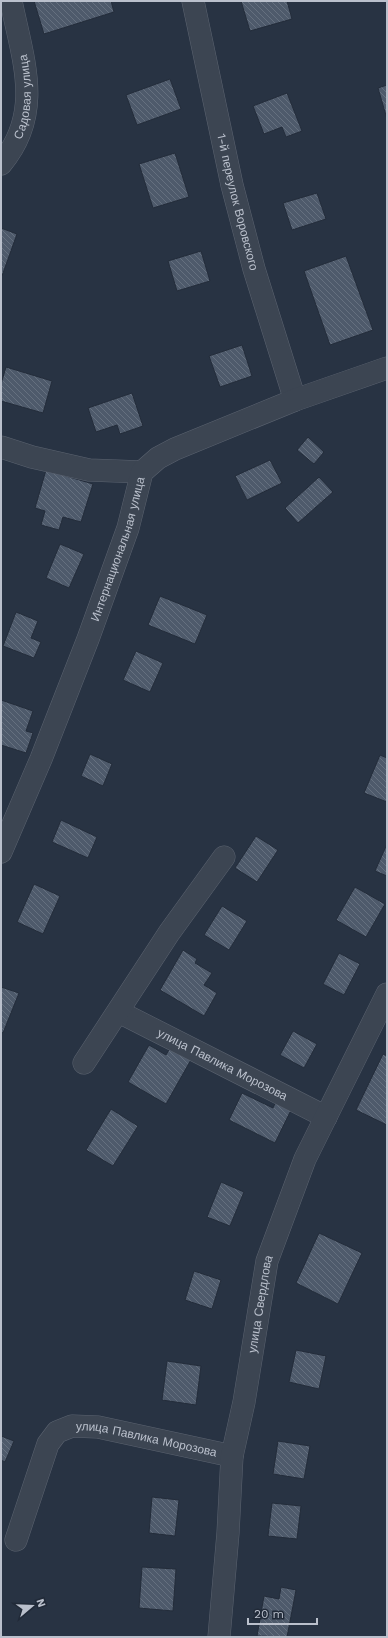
<svg xmlns="http://www.w3.org/2000/svg" width="388" height="1638" viewBox="0 0 388 1638" font-family="'Work Sans',sans-serif">
<style>
.building{fill:url(#building-back-hatch);stroke:#232c3a}
.lines{fill:none;stroke-linecap:round;stroke-linejoin:round}
.street-casing{stroke:#5b6370;stroke-width:23}
.street{stroke:#3c4552;stroke-width:22}
.labels{text-anchor:middle;stroke-width:4;stroke-linejoin:round;paint-order:stroke}
.street-label{font-size:12px;fill:#bac0cc;stroke:#212a38}
</style>
<defs>
<pattern id="building-back-hatch" width="6" height="6" patternUnits="userSpaceOnUse"><rect width="6" height="6" fill="#4e5a6b"/><path d="M-1 5l2 2M0 0l6 6M5-1l2 2" fill="none" stroke="#65707f"/></pattern>
</defs>
<rect width="100%" height="100%" fill="#283343"/>
<path class="building" d="M34,1H111L114,12L44,34Z
M241,1H287L292,19L250,31Z
M170,79L181,109L137,125L126,95Z
M387,85V119L378,88Z
M287,93L302,131L286,137L282,127L264,134L253,106Z
M175,153L189,197L153,208L139,164Z
M317,193L326,219L292,230L283,203Z
M1,228L17,234L2,276H1Z
M201,251L210,281L177,291L168,261Z
M346,256L373,330L330,345L304,271Z
M242,345L252,376L220,387L209,356Z
M6,367L52,381L43,413L1,401V384Z
M132,393L143,426L120,434L117,425L96,432L88,408Z
M308,437L324,452L314,464L297,450Z
M270,460L282,483L247,500L235,476Z
M46,470L93,484L81,522L63,517L59,530L41,525L45,511L35,508Z
M319,477L333,492L298,523L285,508Z
M60,544L84,554L69,588L46,578Z
M160,596L207,615L195,644L148,625Z
M16,612L38,621L31,638L41,642L34,658L3,646Z
M136,651L163,663L150,692L123,680Z
M1,700L33,711L26,731L33,733L26,753L1,745Z
M90,754L112,764L103,786L81,776Z
M380,755L387,758V802L364,793Z
M61,820L97,837L88,858L52,842Z
M256,836L278,850L257,882L235,868Z
M387,844V876L375,871Z
M34,884L60,896L43,934L17,922Z
M355,887L385,904L366,937L336,920Z
M222,906L247,921L229,950L204,935Z
M183,950L197,959L195,963L212,973L204,985L217,993L204,1016L160,990Z
M339,953L360,964L344,995L323,984Z
M1,987L19,993L3,1033L1,1032Z
M293,1031L317,1044L304,1068L280,1055Z
M149,1045L166,1055L171,1046L192,1058L166,1104L128,1082Z
M383,1054L387,1056V1125L356,1110Z
M242,1093L273,1108L277,1099L293,1106L275,1143L229,1120Z
M111,1109L138,1126L113,1166L86,1150Z
M221,1182L244,1192L230,1226L207,1217Z
M319,1233L362,1253L338,1304L296,1283Z
M194,1271L221,1280L212,1309L185,1300Z
M296,1350L326,1356L319,1389L289,1382Z
M167,1361L201,1366L196,1405L162,1400Z
M1,1436L14,1441L5,1462L1,1460Z
M278,1441L310,1446L304,1479L273,1474Z
M152,1497L179,1500L175,1536L149,1533Z
M272,1503L301,1506L297,1539L268,1536Z
M142,1567L176,1569L173,1611L139,1608Z
M281,1587L296,1590L287,1637L257,1636L264,1596L279,1599Z"/>
<g class="lines">
<defs>
<g id="street">
<path id="s1" d="M193,1L232,185L254,269L295,400"/>
<path id="s2" d="M1,164C44,113 23,60 11,1"/>
<path d="M1,447L32,457L89,470L142,472"/>
<path id="s3" d="M1,852L41,759L88,639L128,528L142,472L158,458L175,449L295,400L387,368"/>
<path id="s4" d="M119,1012L326,1117"/>
<path d="M84,1063L169,933L224,857"/>
<path id="s5" d="M16,1540L48,1444L57,1432L72,1426L98,1427L232,1456"/>
<path id="s6" d="M219,1637L228,1533L232,1456L244,1402L267,1261L305,1159L387,994"/>
</g>
</defs>
<use href="#street" class="street-casing"/>
<use href="#street" class="street"/>
</g>
<g class="labels">
<g class="street-label">
<text dy="4" stroke="none"><textPath href="#s2" startOffset="73">Садовая улица</textPath></text>
<text dy="4" stroke="none"><textPath href="#s1" startOffset="206">1-й переулок Воровского</textPath></text>
<text dy="4" stroke="none"><textPath href="#s3" startOffset="325">Интернациональная улица</textPath></text>
<text dy="4" stroke="none"><textPath href="#s4" startOffset="116">улица Павлика Морозова</textPath></text>
<text dy="4" stroke="none"><textPath href="#s6" startOffset="336">улица Свердлова</textPath></text>
<text dy="4" stroke="none"><textPath href="#s5" startOffset="208">улица Павлика Морозова</textPath></text>
</g>
</g>
<rect width="388" height="1638" fill="none" stroke="#bac0cc" stroke-width="4"/>
<g transform="translate(32 1606) rotate(71)" stroke="#212a38" stroke-width="3" paint-order="stroke">
<path d="M0-3L7 15L0 10L-7 15Z" fill="#bac0cc"/>
<text y="-6" font-size="11" font-weight="bold" text-anchor="middle" fill="#bac0cc">N</text>
</g>
<path d="M248 1618v6h69v-6" fill="none" stroke="#bac0cc" stroke-width="2"/>
<text x="254" y="1618" font-size="12" fill="#bac0cc" stroke="#212a38" stroke-width="3" paint-order="stroke">20 m</text>
</svg>
